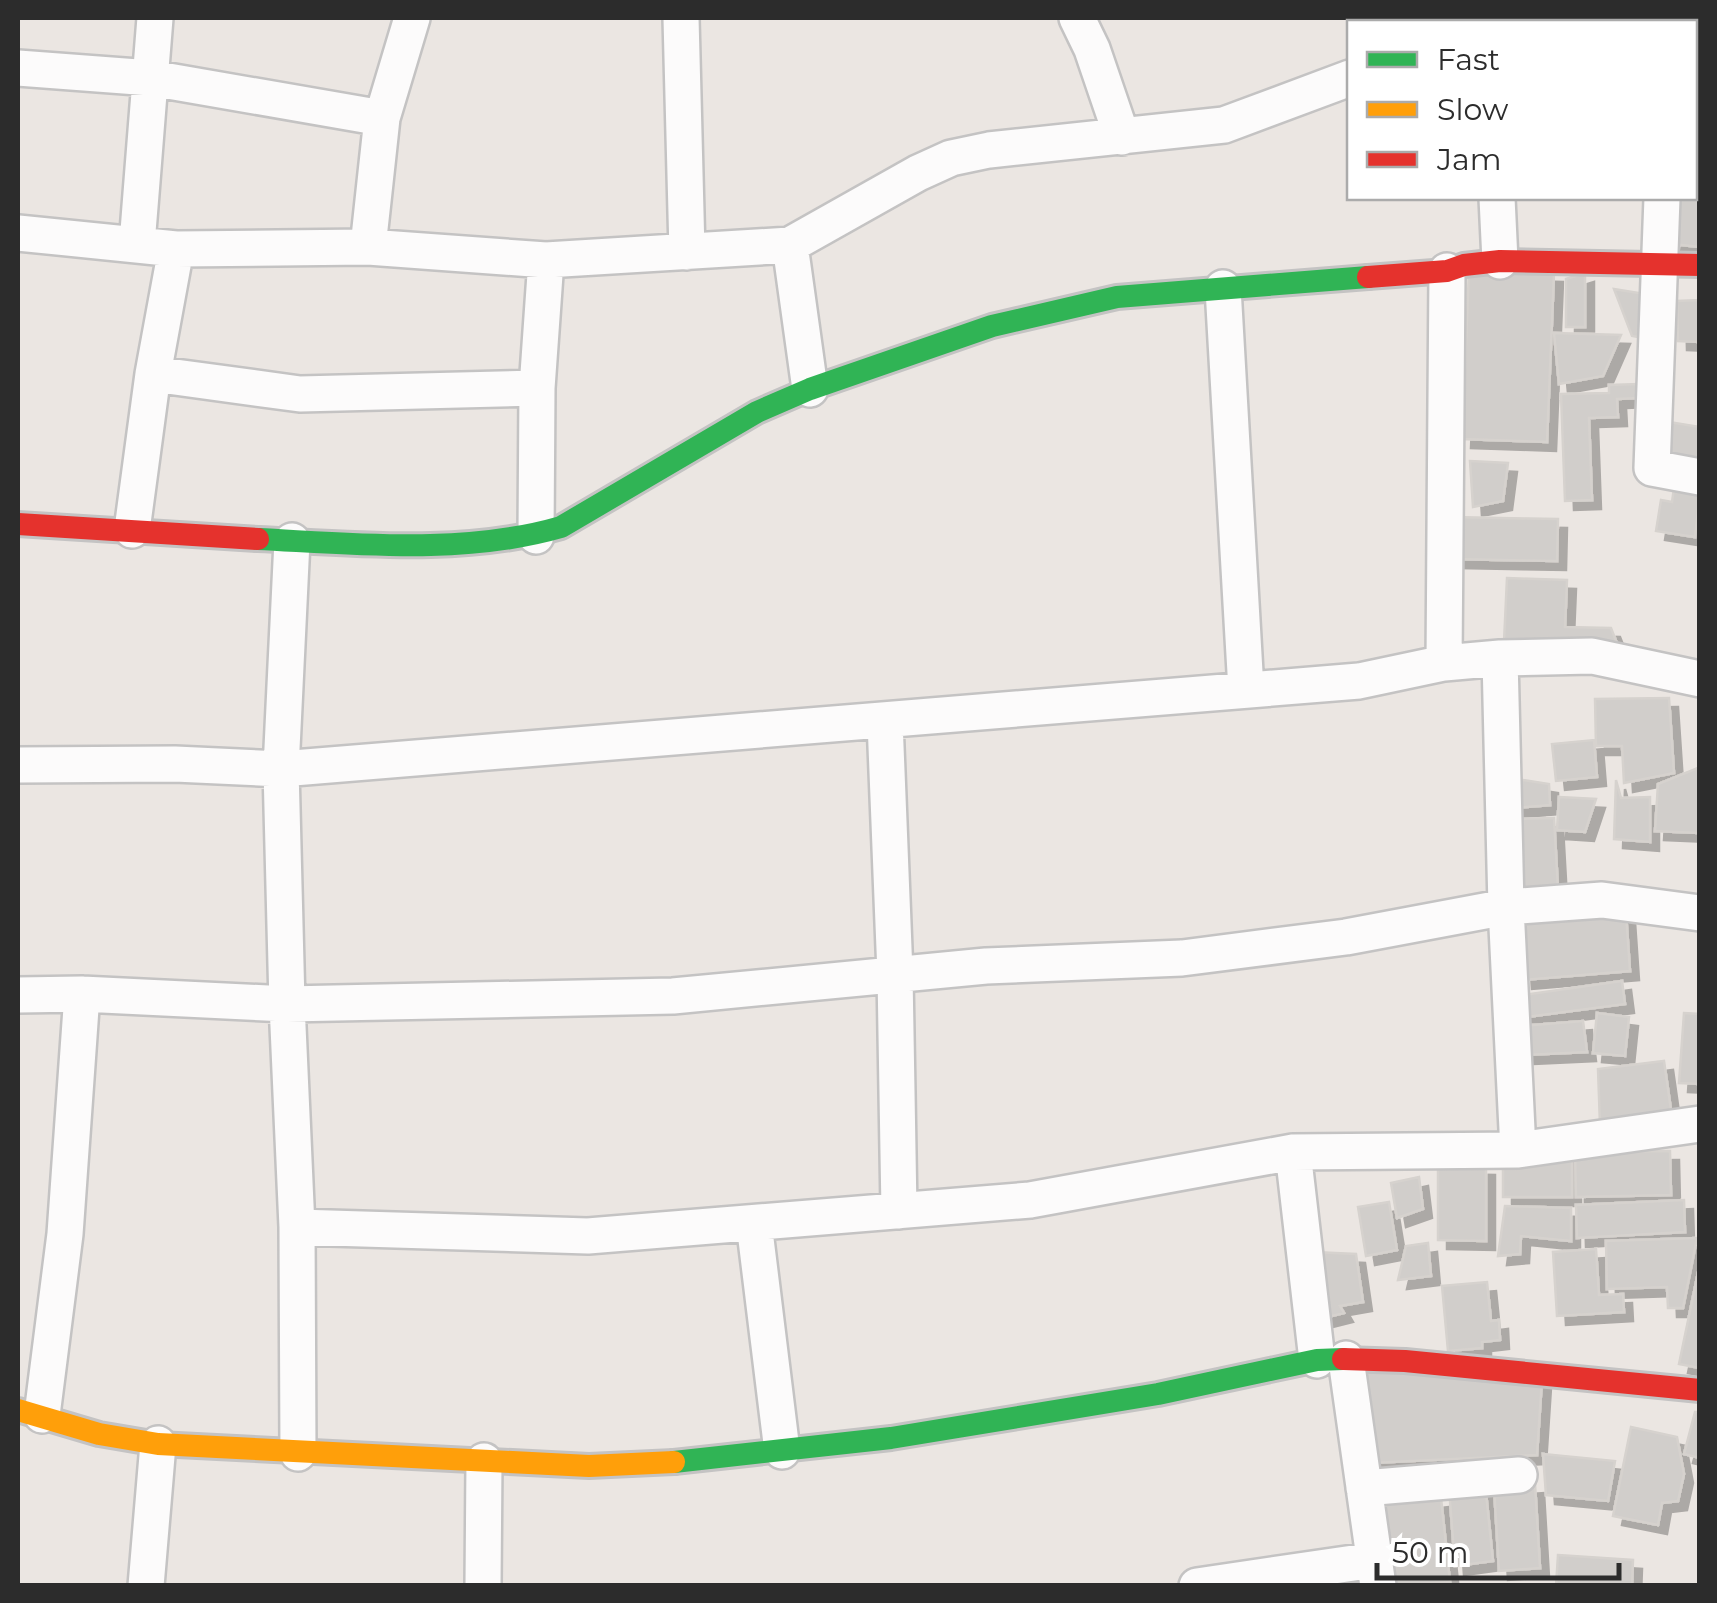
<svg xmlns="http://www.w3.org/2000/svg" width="1717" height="1603" viewBox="0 0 1717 1603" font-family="Montserrat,sans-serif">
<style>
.building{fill:#d1cecb;stroke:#d6d2ce;stroke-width:2.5;filter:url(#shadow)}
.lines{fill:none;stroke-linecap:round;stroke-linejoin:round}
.street-casing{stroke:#c4c3c3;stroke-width:40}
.fast-casing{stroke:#c4c3c3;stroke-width:28}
.slow-casing{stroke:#c4c3c3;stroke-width:28}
.jam-casing{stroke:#c4c3c3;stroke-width:28}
.street{stroke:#fcfbfb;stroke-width:35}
.fast{stroke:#30b455;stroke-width:22}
.slow{stroke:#ff9f0a;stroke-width:22}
.jam{stroke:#e5322d;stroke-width:22}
</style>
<defs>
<filter id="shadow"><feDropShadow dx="9" dy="9" stdDeviation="0" flood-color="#0004"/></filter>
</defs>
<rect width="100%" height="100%" fill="#ebe6e2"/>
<path class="building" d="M1694,101H1700V163H1694Z
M1694,185L1700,186V247L1672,244L1677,198H1694Z
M1469,271L1554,273L1547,442L1462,439Z
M1585,273V327H1566V279Z
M1614,289L1651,295L1644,338L1632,336Z
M1700,300V342L1678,341L1677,301Z
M1554,333L1621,335L1603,376L1559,384Z
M1639,384V398L1617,399L1618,417L1589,418L1592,500L1565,501L1561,394L1609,393V385Z
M1669,422L1700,427V466L1663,461Z
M1470,461L1508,463L1503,501L1473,507Z
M1674,488L1700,492L1695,537L1656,531L1661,500L1672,502Z
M1451,517L1558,519L1557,561L1450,559Z
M1507,578L1567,580L1565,627L1611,628L1618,646L1504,642Z
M1669,698L1674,773L1624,783L1622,746H1596L1595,699Z
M1594,740L1597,777L1556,781L1552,744Z
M1700,767L1699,833L1655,831L1658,784Z
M1517,779L1549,784L1550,805L1514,808Z
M1616,780L1621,798L1650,797V842L1614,839Z
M1559,797L1596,799L1585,832L1557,830Z
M1554,818L1558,889L1517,890L1514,819Z
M1626,913L1630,971L1523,980L1519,921Z
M1622,981L1625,1004L1519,1018L1516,996Z
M1597,1013L1629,1017L1625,1056L1593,1053Z
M1684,1013L1700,1014V1084L1679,1083Z
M1583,1021L1587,1052L1525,1055L1521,1026Z
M1664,1061L1671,1110L1600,1125L1598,1069Z
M1670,1151L1671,1195L1576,1197L1575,1152Z
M1572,1154V1197H1503V1155Z
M1438,1165L1486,1166V1241L1438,1240Z
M1419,1177L1423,1209L1397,1218L1391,1183Z
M1684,1200L1685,1232L1577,1238L1576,1205Z
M1389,1202L1397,1250L1366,1256L1358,1207Z
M1505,1206L1571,1208V1241L1521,1236L1520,1254L1498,1256Z
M1697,1238L1683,1308H1668L1667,1287L1607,1289L1606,1241Z
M1428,1243L1431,1276L1398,1280L1406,1246Z
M1596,1249L1599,1295L1623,1294L1624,1312L1557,1316L1553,1252Z
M1314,1252L1356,1254L1363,1302L1340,1306L1344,1313L1324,1318Z
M1700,1263V1368L1679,1364Z
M1487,1282L1491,1321L1499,1320L1500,1340L1482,1342V1348L1448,1351L1442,1286Z
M1358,1370L1542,1379L1537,1455L1371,1463Z
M1695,1412H1700V1458L1684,1454Z
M1631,1427L1677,1437L1684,1474L1678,1501L1662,1503L1658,1525L1613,1516Z
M1543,1454L1615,1461L1608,1501L1546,1495Z
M1485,1483L1493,1561L1455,1566L1449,1488Z
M1535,1484L1540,1568L1499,1571L1494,1487Z
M1441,1498L1450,1582L1389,1586L1380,1505Z
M1558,1555L1633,1560L1632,1586H1556Z"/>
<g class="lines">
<defs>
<path id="street" d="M681,18L687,252
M1077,18L1092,49L1122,137
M1488,18V22
M18,68L151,78L382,118
M1497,198L1500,261
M1662,198L1652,468L1700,477
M18,233L176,249L368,247L546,260L790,245L918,173L951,158L989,150L1224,125L1350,78
M137,244L155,18
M790,245L810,389
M368,247L382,118L412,18
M1223,288L1246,690
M153,374L300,394L537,388
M132,530L153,374L176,249
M536,536L537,388L546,260
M292,541L281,769L287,1004L297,1227L298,1453
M1500,658L1506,907L1518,1150
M1444,663L1447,271
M885,721L895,974L899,1211
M18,765L175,764L281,769L1359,681L1444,663L1500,658L1592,656L1700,679
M18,995L82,994L287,1004L673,996L986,966L1182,958L1346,937L1506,907L1602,900L1700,913
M1293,1152L1317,1360
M754,1223L782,1451
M297,1227L588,1236L1030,1200L1293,1152L1518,1150L1700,1124
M1346,1359L1378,1586
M42,1415L65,1234L82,994
M1364,1488L1519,1475
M146,1586L158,1444
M483,1586L484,1461
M1197,1586L1374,1560"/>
<path id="fast" d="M258,539C358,544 464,555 561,527L757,412L810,389L992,326L1117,297L1368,277
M674,1462L891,1438L1158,1394L1317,1360L1343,1359"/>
<path id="slow" d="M18,1410L99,1434L158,1444L589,1466L674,1462"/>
<path id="jam" d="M1368,277L1447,271L1464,265L1500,261L1700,265
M18,524L258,539
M1343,1359L1405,1361L1700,1390"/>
</defs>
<use href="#street" class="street-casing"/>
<use href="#fast" class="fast-casing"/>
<use href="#slow" class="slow-casing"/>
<use href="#jam" class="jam-casing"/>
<use href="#street" class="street"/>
<use href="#fast" class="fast"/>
<use href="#slow" class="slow"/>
<use href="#jam" class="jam"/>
</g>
<rect width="1717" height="1603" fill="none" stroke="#2c2c2c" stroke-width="40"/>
<rect x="1347" y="20" width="350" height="180" fill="#ffffff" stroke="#ababab" stroke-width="2.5"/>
<rect x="1367" y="52" width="50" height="15" fill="#30b455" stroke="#ababab" stroke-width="2.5"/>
<text x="1437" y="70" font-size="30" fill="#2c2c2c">Fast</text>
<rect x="1367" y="102" width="50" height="15" fill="#ff9f0a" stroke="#ababab" stroke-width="2.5"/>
<text x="1437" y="120" font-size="30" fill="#2c2c2c">Slow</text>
<rect x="1367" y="152" width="50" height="15" fill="#e5322d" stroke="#ababab" stroke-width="2.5"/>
<text x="1437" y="170" font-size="30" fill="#2c2c2c">Jam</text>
<path d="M1377 1563v15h242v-15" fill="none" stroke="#2c2c2c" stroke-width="5"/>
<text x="1392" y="1563" font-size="30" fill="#2c2c2c" stroke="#ffffff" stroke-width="8" paint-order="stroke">50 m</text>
</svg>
